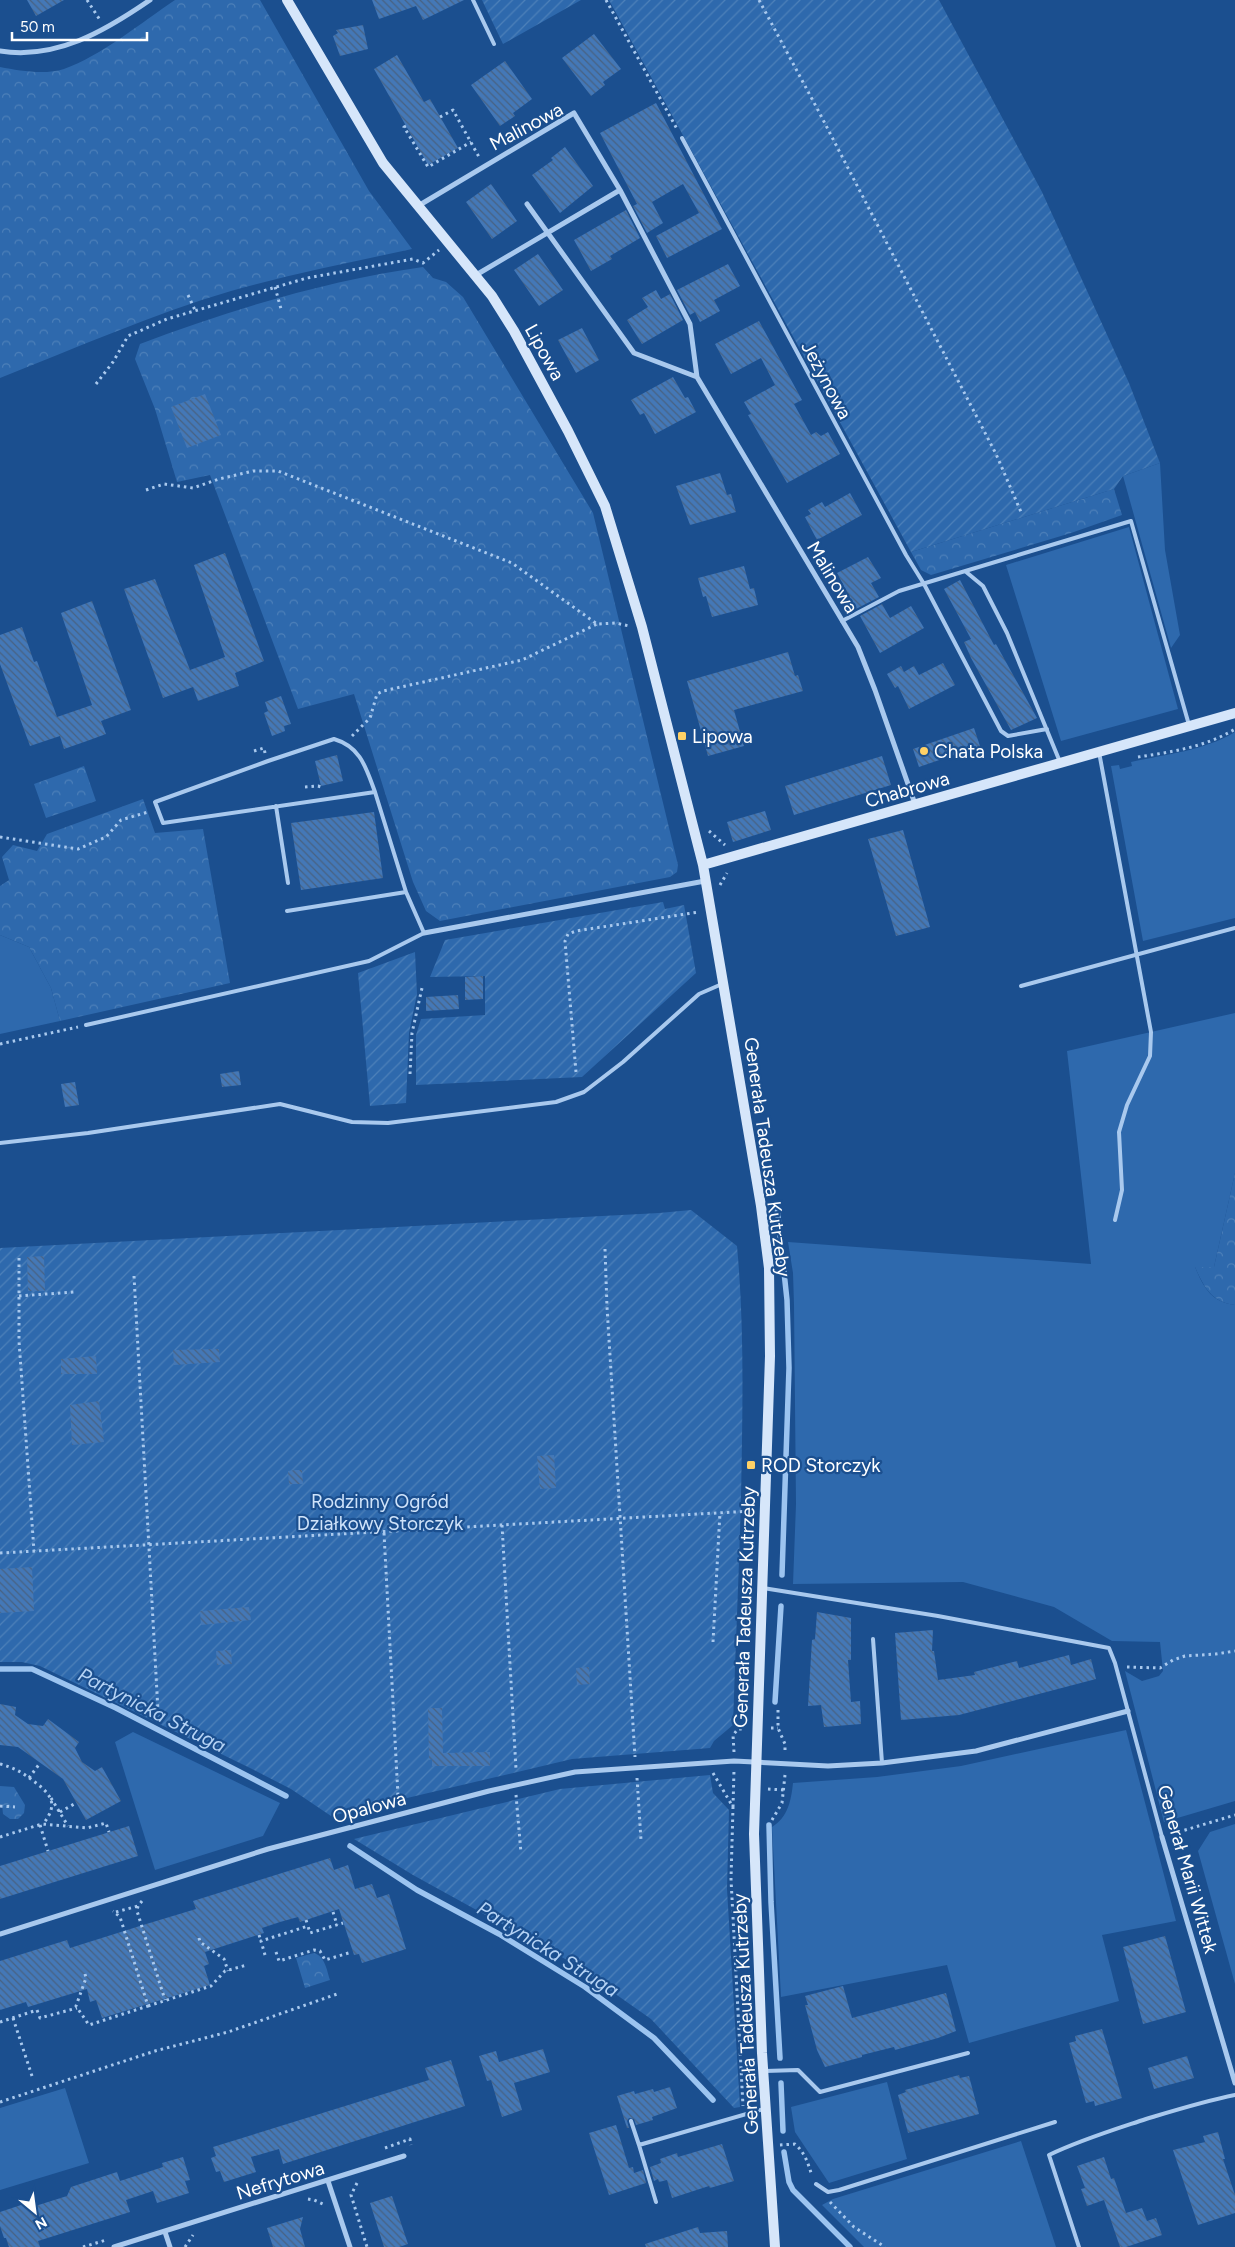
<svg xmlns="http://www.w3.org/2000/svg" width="1235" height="2247" viewBox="0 0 1235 2247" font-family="Figtree,sans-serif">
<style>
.grass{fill:#2e69ad}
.forest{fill:url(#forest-crowns)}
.garden{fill:url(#garden-furrows)}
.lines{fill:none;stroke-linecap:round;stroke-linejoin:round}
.stream{stroke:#9cc4f0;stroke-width:5.5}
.building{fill:url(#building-back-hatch)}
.path{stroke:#a9c9ee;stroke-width:3;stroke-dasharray:2.5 4;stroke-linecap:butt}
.lane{stroke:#a9c9ee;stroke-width:4}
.street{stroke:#a9c9ee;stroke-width:5}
.secondary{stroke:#d6e6fa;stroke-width:10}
.poi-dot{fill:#ffd166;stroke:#1b4f8f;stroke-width:2}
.labels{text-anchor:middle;stroke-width:4.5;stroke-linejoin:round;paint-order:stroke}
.street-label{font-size:19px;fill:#fff;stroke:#1b4f8f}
.poi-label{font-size:19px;fill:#fff;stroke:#1b4f8f;text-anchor:start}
.park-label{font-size:19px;fill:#cfe3fa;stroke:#1b4f8f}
.water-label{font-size:20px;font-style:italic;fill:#b5d3f5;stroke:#1b4f8f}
</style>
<defs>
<pattern id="forest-crowns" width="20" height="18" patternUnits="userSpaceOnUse" patternTransform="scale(1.25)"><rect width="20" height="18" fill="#2e69ad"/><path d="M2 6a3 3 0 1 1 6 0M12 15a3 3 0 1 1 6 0" fill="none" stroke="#4d80b9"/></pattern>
<pattern id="garden-furrows" width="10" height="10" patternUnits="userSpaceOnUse" patternTransform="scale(1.25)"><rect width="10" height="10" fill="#2e69ad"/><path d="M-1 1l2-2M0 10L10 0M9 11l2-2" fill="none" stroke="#4d80b9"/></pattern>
<pattern id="building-back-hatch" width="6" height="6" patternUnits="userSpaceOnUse" patternTransform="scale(1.25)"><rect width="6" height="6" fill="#4478b7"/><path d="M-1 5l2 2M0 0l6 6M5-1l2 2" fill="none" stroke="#486282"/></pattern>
</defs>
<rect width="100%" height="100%" fill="#1b4f8f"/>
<path class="grass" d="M1160,463L1165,550L1180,635L1171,648L1123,476Z
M1129,527L1178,709L1061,741L1006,565Z
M1235,732V918L1143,941L1111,766L1119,765L1120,769L1132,766L1131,762C1167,754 1203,751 1235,732Z
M0,935L29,947L51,988L60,1021L0,1034Z
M1235,1013V1173L1214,1267H1195C1204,1288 1211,1302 1235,1305V1801L1164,1822L1125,1671L1142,1681L1159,1676L1163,1671L1160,1642L1112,1641L1054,1607L963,1582L793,1584L796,1504L794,1305L793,1273L788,1242L1091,1264L1067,1051Z
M1126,1730L1176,1921L1102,1935L1119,2001L969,2043L947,1965L781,1997L772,1827C788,1817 791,1801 793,1783L877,1777L961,1766Z
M133,1732L280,1803L263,1836L155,1870L115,1742Z
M1235,1824V1984L1198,1851L1210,1832Z
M887,2082L907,2159L829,2183L795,2132L791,2107Z
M65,2088L89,2163L0,2190V2108Z
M1021,2141L1056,2247H864L822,2205L833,2199Z"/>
<path class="forest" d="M175,0H260L369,191L412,249C352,262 291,274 231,291C153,314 76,348 0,378V67C20,71 45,75 64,69C101,56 142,22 175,0Z
M423,267L433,278L446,282L463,297L593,513L678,865L677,872L670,877L440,921L426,911L413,882L354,694L298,709L210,475L177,482L155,409L135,359L140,344C229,310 329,280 423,267Z
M1114,489L1122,515L1071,533L931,575L921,570L911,552Z
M84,766L96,801L46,818L34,784Z
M143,799L155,833L203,829L230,983L60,1021L51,988L29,947L0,935V886L9,880L2,857L13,845L37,851L47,834Z
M1235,1173V1305C1211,1302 1204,1287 1195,1267H1214Z
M0,1786L14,1787L25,1805L24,1813L18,1819H10L3,1814L2,1804H0Z
M314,1953C325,1956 327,1971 330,1980L305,1988L296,1958Z"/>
<path class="garden" d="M482,0H581L503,44Z
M609,0H939L1042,192L1129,383L1160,463L1123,476L1114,489L911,552Z
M663,902L665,909L684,905L696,973L582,1077L416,1085V1035L421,1019L485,1015V976L430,977L445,940Z
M415,952L417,994L409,1033L406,1103L370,1106L358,973Z
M691,1210L737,1246C743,1311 743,1375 742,1440C741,1535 736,1630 733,1725L714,1741L710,1748L572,1759L331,1816L291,1789L248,1767L40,1666L22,1662H0V1248L659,1213Z
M710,1775L713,1793L729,1810L727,1889L740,2107L734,2108L651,2019L567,1960L413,1875L354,1839L560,1789Z"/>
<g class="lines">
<path class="stream" d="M777,1207L787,1300L789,1368L782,1575
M0,1669H32L116,1708L286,1796
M775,1702L781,1606
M769,1825L771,1902L780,2058
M350,1846L417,1890L499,1934L585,1987L654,2038L713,2100
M781,2083L783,2131
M784,2152L789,2182L793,2190L850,2247"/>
</g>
<path class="building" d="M27,0H64L36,16Z
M372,0H464L423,20L416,6L379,19Z
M363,25L368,49L340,56L333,36L338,33L336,30Z
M594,34L621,69L603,82L605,85L591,96L562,58Z
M397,55L424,102L430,99L458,148L428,165L374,69Z
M505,61L532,99L513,113L515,116L500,126L471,85Z
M656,103L722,229L667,258L656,236L699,213L683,184L652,202L663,223L647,233L633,206L637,204L600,133Z
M565,147L593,186L560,213L532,175L553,160L551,158Z
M491,184L517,221L492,239L466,202Z
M626,210L640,238L610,256L612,259L591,271L574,240Z
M538,254L563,290L539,306L514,270Z
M728,264L740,286L714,300L720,311L700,322L695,312L690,315L677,290Z
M656,290L661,299L670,294L683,320L642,344L627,320L648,307L642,298Z
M759,321L802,400L794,404L811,435L816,432L821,436L828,432L840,454L787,483L748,415L751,414L744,402L775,385L761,358L731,374L715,344Z
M582,328L599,360L576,373L558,340Z
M673,377L685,398L688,397L696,412L655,434L644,413L640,415L631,400Z
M205,394L221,435L187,448L171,407Z
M720,473L727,495L731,494L736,512L690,525L676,486Z
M850,493L862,515L817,540L805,517L811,514L808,510L822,502L825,507Z
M225,553L264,661L235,673L239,686L214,695L198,701L193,687L163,698L124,589L155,579L190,670L225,657L194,565Z
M868,557L881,578L871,583L879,597L856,609L837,573Z
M744,566L750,589L754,588L758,605L712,617L706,596L703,597L698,578Z
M960,580L994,645L996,644L1037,718L1011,730L971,658L964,642L971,639L944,589Z
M92,601L131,710L101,721L106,734L87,741L64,749L60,736L30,746L0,664V635L22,627L34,662L37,661L57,717L92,705L61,613Z
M882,604L890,618L911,606L924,628L880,653L860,616Z
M788,652L795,676L798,675L803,691L734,710L744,746L708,756L687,681Z
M943,663L955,685L909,709L898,686L895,688L887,674L901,666L904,672L914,666L919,675Z
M281,696L291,724L284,726L285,731L272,736L264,713L268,711L265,702Z
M974,728L980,746L919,767L913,749Z
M337,755L343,781L321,786L315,761Z
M882,756L891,785L794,815L785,786Z
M765,811L771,830L733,842L727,822Z
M374,812L383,878L301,890L291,823Z
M903,830L930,927L896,936L868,839Z
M483,976V999L465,1000V977Z
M458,995L459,1009L426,1011V997Z
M239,1071L241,1085L222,1087L220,1074Z
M75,1082L79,1105L65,1107L61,1084Z
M44,1256L45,1291H28L27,1257Z
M219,1349L220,1362L174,1365L173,1350Z
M96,1356L97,1374H61V1359Z
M99,1401L104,1442L72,1445L70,1405Z
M554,1455L556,1488L540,1489L537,1456Z
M296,1470H302L303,1484H289L288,1471Z
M32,1567L34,1611L0,1613V1569Z
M249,1607L251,1620L201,1625L200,1611Z
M817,1612L851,1618V1660H848L851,1702L860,1701L861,1724L824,1727L821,1705L808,1706L812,1640L815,1639Z
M933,1630L932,1651H934L938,1680L975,1675L974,1672L1017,1661L1019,1668L1069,1655L1071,1665L1091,1659L1096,1679L959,1715L901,1720L895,1633Z
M231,1650L232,1664L217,1665L216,1651Z
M589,1667L590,1684L577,1685L576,1668Z
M0,1704L16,1707L15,1715L28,1724L43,1726L48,1719L79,1742L75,1748L82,1762L95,1771L102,1767L121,1801L86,1820L63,1779L18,1747L0,1745Z
M428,1708H442L443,1753L490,1752V1766H432V1759L429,1760Z
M129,1826L138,1856L0,1899V1866Z
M330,1858L334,1870L348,1865L355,1889L372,1884L377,1898L389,1894L406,1949L362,1963L359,1954L354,1955L339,1909L300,1922L298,1917L280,1922L262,1928L264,1933L205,1952L209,1964L204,1966L210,1985L102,2018L96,2000L90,2002L87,1989L28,2007L26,2002L0,2010V1961L67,1940L70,1948L143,1925L196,1909L193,1901Z
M1165,1936L1186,2012L1143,2024L1123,1947Z
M843,1986L852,2018L946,1993L956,2031L938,2038L895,2050L894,2047L862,2055V2057L825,2067L817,2050L805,2005H808L805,1996Z
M1102,2029L1122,2098L1095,2106L1094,2101L1086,2103L1069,2043L1076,2041L1075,2036Z
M543,2049L550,2072L514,2083L522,2110L502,2117L491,2080L487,2081L479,2056L496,2051L499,2062Z
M1187,2056L1194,2078L1154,2089L1148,2068Z
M451,2060L465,2106L283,2164L279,2149L251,2157L256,2172L224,2182L220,2171L216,2172L211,2158L216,2156L213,2147L429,2080L425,2068Z
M959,2075L960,2078L969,2076L979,2114L908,2133L898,2095L906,2092L905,2090Z
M670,2087L677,2108L652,2117L653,2120L636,2125L634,2119L629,2118L627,2121L629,2128H627L617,2096L634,2091L635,2094L653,2089L654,2092Z
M616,2125L629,2168L633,2167L634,2173L643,2170L646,2183L609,2195L589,2133Z
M1218,2132L1225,2159H1223L1235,2195V2213L1198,2225L1173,2150L1205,2142L1203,2136Z
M722,2144L734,2181L710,2188L709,2186L672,2198L667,2180L659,2182L658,2179L654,2181L650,2167L661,2163L660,2159L677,2153L678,2157Z
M183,2157L190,2180L185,2181L189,2193L157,2203L153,2191L126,2200L130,2212L38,2241L40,2247H9L6,2238H4L0,2226V2212L27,2203L29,2208L67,2196L71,2187L117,2172L120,2181L163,2167L162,2163Z
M1104,2157L1111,2179L1114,2178L1126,2213L1142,2208L1147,2221L1156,2218L1162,2235L1126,2247H1120L1104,2200L1087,2206L1081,2189L1085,2188L1077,2166Z
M392,2196L408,2244L399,2247H384L370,2203Z
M303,2217L300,2229L305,2247H273L267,2228Z
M698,2227L700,2233L727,2231L728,2247H646L645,2244Z"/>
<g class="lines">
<path class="path" d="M87,0L100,20
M606,0L677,129
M759,0L819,112L996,454L1021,512
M440,117L453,110L479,157
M406,126L404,127L428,167L471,142
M275,287L281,309
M188,295L195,310
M96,384L113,362L128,336L167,319L307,278L413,259L423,263L439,250
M146,490L164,484L193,488L219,479L253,471H278L512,563L597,624L616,623L629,626
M352,736L370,718L377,694L383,691L522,660L597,624
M254,751L264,748L265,753
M1138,757C1171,752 1206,747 1235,729
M305,787L318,786L324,788
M709,831L725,845
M0,837L78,849L106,837L121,820L148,812
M720,885L727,873
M0,1044L78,1027
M576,1072L565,941L568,934L576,931L699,912
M410,1074L412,1033L422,988
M605,1249L607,1307L635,1757
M19,1258V1341L34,1551
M134,1276L158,1711
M19,1296L74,1292
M502,1525L516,1769
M384,1533L398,1796
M0,1553L752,1511
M713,1642L720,1512
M1127,1667L1160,1668L1173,1660L1185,1656L1216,1654L1235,1651
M778,1710V1728L785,1744V1754
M771,1728H778
M734,1752L733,1735L738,1729H745
M0,1764C12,1767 22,1772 32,1780C50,1793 60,1803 43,1824
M713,1773L733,1807L731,1879L743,2106
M29,1778L40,1763
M637,1778L641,1840
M768,1789L784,1790
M516,1795L521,1853
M51,1798L68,1826
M0,1806L15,1807
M733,1807L734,1770
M60,1812L76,1803
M772,1820L782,1803L785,1775
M40,1825L48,1851
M1172,1834L1235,1815
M0,1837L42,1824L87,1828L106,1823L109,1832
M142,1901L138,1906L137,1911L165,2000
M116,1912L138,1906
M333,1912L337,1925
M306,1920L308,1926
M259,1935L261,1941
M199,1938L200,1942L224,1959L228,1971
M276,1952L279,1961L314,1950L320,1951L325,1960L352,1952
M265,1955L261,1941L308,1926L310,1933L343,1923
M85,1974L86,1978L76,2006L89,2025L148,2006L120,1917L113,1911
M148,2006L211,1986L225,1971L247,1965
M13,2018L32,2076
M0,2022L37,2010L40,2018L77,2008
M0,2102L155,2051L228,2032L340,1993
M780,2145L795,2144C805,2153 808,2163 812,2176
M385,2148L410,2139L411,2145
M357,2183L351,2195L367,2247
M308,2199L314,2200L325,2205
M830,2202L854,2227L885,2247
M83,2247L106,2240
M185,2247L193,2235"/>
<path class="lane" d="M473,0L494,44
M682,138L906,555L924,584L1001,731L1008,736L1047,729
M965,571L983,586L1007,633L1060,762
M842,621L899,591L1131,521L1189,725
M334,739C361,747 366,768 375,792L163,823L155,802L268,761Z
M1099,752L1151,1032L1150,1056L1127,1105L1119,1132L1122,1190L1115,1220
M276,806L288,883
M287,911L406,892
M1021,986L1235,928
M86,1025L369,961L424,933L406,892L375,792
M0,1143L88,1133L280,1104L352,1122L388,1123L556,1102L584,1092L623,1062L699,994L722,984
M763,1588L938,1616L1109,1648L1115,1663L1162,1837
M873,1639L882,1763
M765,2071L798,2070L820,2092L968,2053
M631,2121L639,2145
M816,2184L828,2192L839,2190L1055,2122
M656,2202L639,2145L764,2109
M1079,2247L1049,2155C1080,2140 1113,2130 1146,2119C1176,2110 1205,2101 1235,2095"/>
<path class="street" d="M0,51C56,60 105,31 150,0
M527,204L634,353L697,377
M418,206L574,113L620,190L690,324L697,377L858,647L875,690L915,804
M476,275L620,190
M424,933L705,881
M1162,1837L1235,2083
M0,1934L268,1849L489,1791L575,1772L734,1761L828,1766L882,1763L976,1751L1128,1711
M328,2181L350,2247
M165,2232L170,2247
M114,2247L404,2156"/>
<path class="secondary" d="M287,0L383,163L492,296L514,331L568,431L605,506L642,627L703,865L761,1206L769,1268L770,1356L754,1834L762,2053L775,2247
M703,865L1235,713"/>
</g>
<g class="poi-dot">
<rect x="677" y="731" width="10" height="10" rx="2.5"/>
<circle cx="924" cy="751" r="5"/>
<rect x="746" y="1460" width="10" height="10" rx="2.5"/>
</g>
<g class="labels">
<g class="street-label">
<text transform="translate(526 126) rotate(-28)" y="7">Malinowa</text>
<text transform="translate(545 352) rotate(61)" y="7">Lipowa</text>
<text transform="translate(827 380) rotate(62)" y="7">Jeżynowa</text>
<text transform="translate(833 577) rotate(59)" y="7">Malinowa</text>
<text transform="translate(907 789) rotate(-16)" y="7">Chabrowa</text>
<text transform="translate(768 1157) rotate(82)" y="7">Generała Tadeusza Kutrzeby</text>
<text transform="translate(744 1607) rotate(-88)" y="7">Generała Tadeusza Kutrzeby</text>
<text transform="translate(369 1807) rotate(-15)" y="7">Opalowa</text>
<text transform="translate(1188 1869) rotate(74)" y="7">Generał Marii Wittek</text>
<text transform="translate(745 2014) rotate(-93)" y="7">Generała Tadeusza Kutrzeby</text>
<text transform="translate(280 2180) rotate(-17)" y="7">Nefrytowa</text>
</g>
<g class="poi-label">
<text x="692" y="743">Lipowa</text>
<text x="934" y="758">Chata Polska</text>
<text x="761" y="1472">ROD Storczyk</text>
</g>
<g class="park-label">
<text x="380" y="1508">Rodzinny Ogród<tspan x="380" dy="22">Działkowy Storczyk</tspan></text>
</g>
<g class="water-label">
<text transform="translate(152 1710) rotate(27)" y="7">Partynicka Struga</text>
<text transform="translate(548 1949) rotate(32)" y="7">Partynicka Struga</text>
</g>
</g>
<g transform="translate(35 2212) rotate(151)" stroke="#1b4f8f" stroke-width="4" paint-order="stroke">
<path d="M0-4L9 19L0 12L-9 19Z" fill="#ffffff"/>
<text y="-8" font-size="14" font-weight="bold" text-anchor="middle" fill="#ffffff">N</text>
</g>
<path d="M12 32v8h135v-8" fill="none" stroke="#ffffff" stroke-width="2.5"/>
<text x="20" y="32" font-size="15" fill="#ffffff" stroke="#1b4f8f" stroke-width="4" paint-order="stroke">50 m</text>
</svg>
